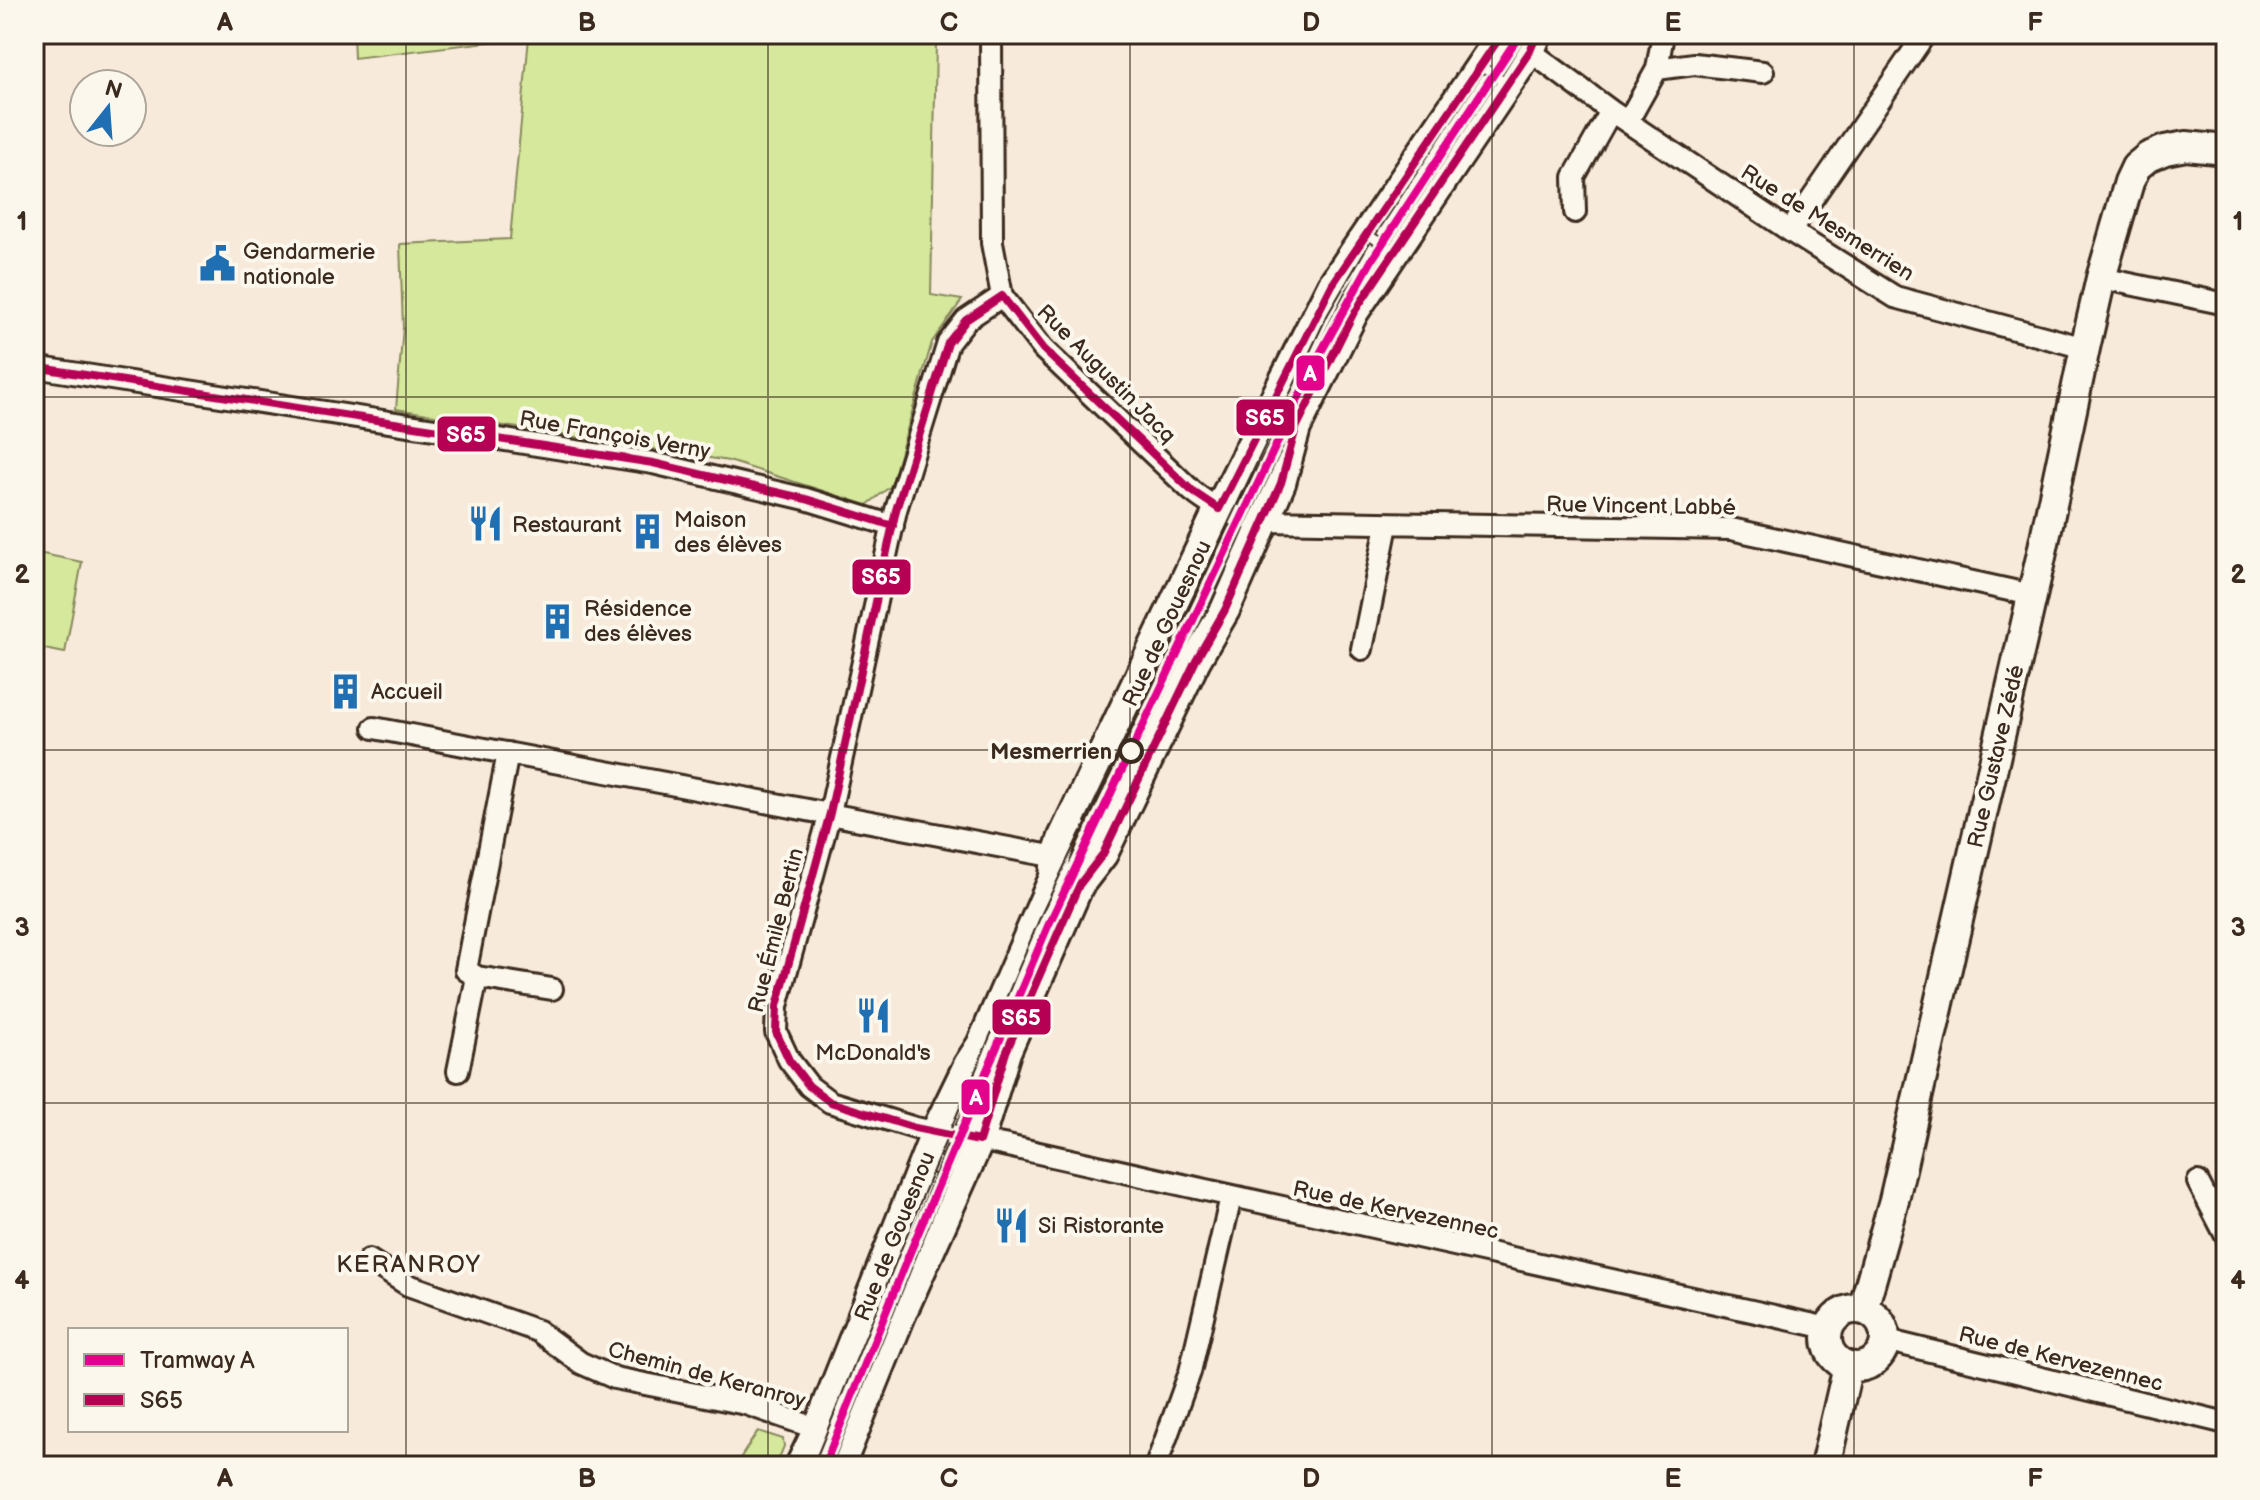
<svg xmlns="http://www.w3.org/2000/svg" width="2260" height="1500" viewBox="0 0 2260 1500" font-family="'Balsamiq Sans',sans-serif">
<style>
.green{fill:#d5e89c;stroke:#88895d;stroke-width:2}
.lines{fill:none;stroke-linecap:round;stroke-linejoin:round}
.street-casing{stroke:#3b2a1e;stroke-width:26}
.secondary-casing{stroke:#3b2a1e;stroke-width:34}
.street{stroke:#fbf7ec;stroke-width:20}
.secondary{stroke:#fbf7ec;stroke-width:28}
.tram{stroke:#3b2a1e;stroke-width:2}
.bus-1-casing{stroke:#fbf7ec;stroke-width:14}
.bus-1{stroke:#b60054;stroke-width:8}
.tram-1-casing{stroke:#fbf7ec;stroke-width:14}
.tram-1{stroke:#e3028c;stroke-width:8}
.grid{fill:none;stroke:#3b2a1e;stroke-width:2;stroke-opacity:0.55}
.stop-dot{fill:#fbf7ec;stroke:#3b2a1e;stroke-width:4}
.labels{text-anchor:middle;stroke-width:8;stroke-linejoin:round;paint-order:stroke}
.street-label{font-size:22px;fill:#3b2a1e;stroke:#fbf7ec}
.poi-label{font-size:22px;fill:#3b2a1e;stroke:#fbf7ec;text-anchor:start}
.stop-label{font-size:22px;font-weight:bold;fill:#3b2a1e;stroke:#fbf7ec;text-anchor:end}
.neighbourhood-label{font-size:24px;letter-spacing:2px;fill:#3b2a1e;stroke:#fbf7ec}
.line-badge{stroke:#fbf7ec;stroke-width:3}
.badge-label{font-size:22px;text-anchor:middle;font-weight:bold;fill:#fff}
.neatline{fill:none;stroke:#3b2a1e;stroke-width:3}
.grid-label{font-size:26px;text-anchor:middle;font-weight:bold;fill:#3b2a1e}
</style>
<rect width="100%" height="100%" fill="#f7eadb"/>
<filter id="ink" filterUnits="userSpaceOnUse"><feTurbulence type="fractalNoise" baseFrequency=".0125" numOctaves="2"/><feDisplacementMap in="SourceGraphic" scale="16" xChannelSelector="R" yChannelSelector="G"/><feConvolveMatrix kernelMatrix="1 2 1 2 8 2 1 2 1" color-interpolation-filters="sRGB"/></filter>
<g filter="url(#ink)">
<path class="green" d="M353,34H861L936,42L931,295L962,300L932,342L891,486L867,505L729,461L396,409L403,327L400,244L510,239L529,37L354,58Z
M38,553L82,562L65,653L34,647V575Z
M758,1431L783,1439L784,1446L776,1466H735Z"/>
<g class="lines">
<defs>
<path id="street" d="M991,34L992,243L1002,296L1043,349L1192,491C1214,509 1236,519 1264,521L1731,529L2032,595
M1494,34L1530,51L1611,111L1790,231L1895,297L2085,348
M1657,69L1694,64L1763,72
M1628,121L1657,69L1663,34
M1575,212L1574,177L1611,111
M1790,231L1925,34
M2101,278L2226,304
M1002,296L966,320L948,343L896,510L830,813L777,1006L776,1032L789,1060L809,1086L830,1102L915,1128L1003,1145L1828,1328
M34,367L653,463L806,499L893,526
M1362,649L1387,525
M374,728L1056,857
M477,977L552,989
M458,1071L477,977L466,970L508,753
M2198,1182L2226,1236
M369,1260L408,1285L538,1331L581,1363L615,1378L746,1404L818,1429
M1885,1340L2226,1423
M1156,1466L1190,1372L1231,1197"/>
<path id="secondary" d="M1827 1338a29 29 0 1 1 58 0a29 29 0 1 1-58 0Z
M1863,1309L1894,1200L2041,557L2085,348L2101,278L2129,182L2136,167L2148,157L2165,150L2186,146L2226,150
M800,1466L818,1429L936,1131L968,1065L981,1045L1054,877L1056,857L1063,837L1219,509L1332,285L1502,34
M840,1466L901,1315L979,1141L1006,1052L1079,885L1103,854L1196,660L1225,610L1281,483L1296,428L1354,312L1530,51L1537,34
M1825,1466L1848,1366"/>
</defs>
<use href="#street" class="street-casing"/>
<use href="#secondary" class="secondary-casing"/>
<use href="#street" class="street"/>
<use href="#secondary" class="secondary"/>
<path class="tram" d="M1508,34L1488,65L1502,74L1527,34
M1483,73L1496,82L1390,243L1376,234Z
M1370,242L1384,251L1339,328L1266,482L1251,475L1328,314Z
M1251,475L1266,482L1229,558L1215,551Z
M1215,551L1229,558L1185,650L1171,643Z
M1166,652L1181,659L1100,829L1085,822Z
M1081,831L1095,838L1048,941L978,1104L964,1098L1042,913Z
M964,1098L978,1104L947,1180L932,1173Z
M813,1466L932,1173L947,1180L831,1466"/>
<defs>
<path id="bus-1" d="M1502,34L1332,285L1219,509L1192,491L1043,349L1002,296L966,320L948,343L896,510L830,813L777,1006L776,1032L789,1060L809,1086L830,1102L915,1128L979,1141L1006,1052L1079,885L1103,854L1196,660L1225,610L1281,483L1296,428L1354,312L1530,51L1537,34
M34,367L653,463L806,499L893,526"/>
</defs>
<use href="#bus-1" class="bus-1-casing"/>
<use href="#bus-1" class="bus-1"/>
<defs>
<path id="tram-1" d="M824,1466L908,1257L1048,926L1316,361L1373,258L1520,34"/>
</defs>
<use href="#tram-1" class="tram-1-casing"/>
<use href="#tram-1" class="tram-1"/>
</g>
</g>
<path class="grid" d="M406,34V1466M768,34V1466M1130,34V1466M1492,34V1466M1854,34V1466M34,397H2226M34,750H2226M34,1103H2226"/>
<defs>
<symbol id="civic-bare" viewBox="-9 -9 18 18"><path d="M-.6-6.5H3V-4.5H.6V-3L4-1V1h2V6H-6V1h2V-1L-.6-3ZM-1.2 2.5V6h2.4V2.5Z" fill="#1f6fb2" stroke="#fbf7ec" stroke-width="2.5" paint-order="stroke"/></symbol>
<symbol id="restaurant-bare" viewBox="-9 -9 18 18"><path d="M-5-6h1v4h1v-4h1v4h1v-4h1v5L-1.5 .5V6h-2V.5L-5-1ZM5-6V6H3V1.5H1.5Q1.5-4 5-6Z" fill="#1f6fb2" stroke="#fbf7ec" stroke-width="2.5" paint-order="stroke"/></symbol>
<symbol id="building-bare" viewBox="-9 -9 18 18"><path d="M-4-6H4V6H1V3H-1V6H-4ZM-2.5-4.3h1.7v1.8h-1.7ZM.8-4.3h1.7v1.8H.8ZM-2.5-1h1.7V.8h-1.7ZM.8-1h1.7V.8H.8Z" fill="#1f6fb2" stroke="#fbf7ec" stroke-width="2.5" paint-order="stroke"/></symbol>
</defs>
<g fill-rule="evenodd">
<use href="#civic-bare" x="192" y="238" width="51" height="51"/>
<use href="#restaurant-bare" x="460" y="498" width="51" height="51"/>
<use href="#building-bare" x="622" y="506" width="51" height="51"/>
<use href="#building-bare" x="532" y="596" width="51" height="51"/>
<use href="#building-bare" x="320" y="666" width="51" height="51"/>
<use href="#restaurant-bare" x="848" y="990" width="51" height="51"/>
<use href="#restaurant-bare" x="986" y="1200" width="51" height="51"/>
</g>
<circle class="stop-dot" cx="1131" cy="751" r="11"/>
<g class="labels">
<g class="street-label">
<text transform="translate(1828 222) rotate(32)" y="8">Rue de Mesmerrien</text>
<text transform="translate(1107 373) rotate(45)" y="8">Rue Augustin Jacq</text>
<text transform="translate(615 434) rotate(10)" y="8">Rue François Verny</text>
<text transform="translate(1641 505) rotate(1)" y="8">Rue Vincent Labbé</text>
<text transform="translate(1166 623) rotate(-65)" y="8">Rue de Gouesnou</text>
<text transform="translate(1995 756) rotate(-77)" y="8">Rue Gustave Zédé</text>
<text transform="translate(775 930) rotate(-76)" y="8">Rue Émile Bertin</text>
<text transform="translate(1396 1209) rotate(12)" y="8">Rue de Kervezennec</text>
<text transform="translate(894 1236) rotate(-68)" y="8">Rue de Gouesnou</text>
<text transform="translate(2061 1358) rotate(14)" y="8">Rue de Kervezennec</text>
<text transform="translate(707 1374) rotate(15)" y="8">Chemin de Keranroy</text>
</g>
<g class="poi-label">
<text x="243" y="259">Gendarmerie<tspan x="243" dy="25">nationale</tspan></text>
<text x="674" y="527">Maison<tspan x="674" dy="25">des élèves</tspan></text>
<text x="512" y="532">Restaurant</text>
<text x="584" y="616">Résidence<tspan x="584" dy="25">des élèves</tspan></text>
<text x="371" y="699">Accueil</text>
<text x="873" y="1060" text-anchor="middle">McDonald's</text>
<text x="1038" y="1233">Si Ristorante</text>
</g>
<g class="stop-label">
<text x="1112" y="759">Mesmerrien</text>
</g>
<g class="neighbourhood-label">
<text x="409" y="1272">KERANROY</text>
</g>
</g>
<g class="line-badge">
<rect x="1295" y="354" width="31" height="38" rx="8" fill="#e3028c"/>
<rect x="1235" y="398" width="61" height="39" rx="8" fill="#b60054"/>
<rect x="436" y="415" width="61" height="38" rx="8" fill="#b60054"/>
<rect x="851" y="558" width="61" height="38" rx="8" fill="#b60054"/>
<rect x="991" y="998" width="61" height="38" rx="8" fill="#b60054"/>
<rect x="960" y="1078" width="31" height="38" rx="8" fill="#e3028c"/>
</g>
<g class="badge-label">
<text x="1310" y="381">A</text>
<text x="1265" y="425">S65</text>
<text x="466" y="442">S65</text>
<text x="881" y="584">S65</text>
<text x="1021" y="1025">S65</text>
<text x="976" y="1105">A</text>
</g>
<rect width="2260" height="1500" fill="none" stroke="#fbf7ec" stroke-width="88"/>
<rect x="68" y="1328" width="280" height="104" fill="#fbf7ec" stroke="#aea59a" stroke-width="2"/>
<rect x="84" y="1354" width="40" height="12" fill="#e3028c" stroke="#aea59a" stroke-width="2"/>
<text x="140" y="1368" font-size="24" fill="#3b2a1e">Tramway A</text>
<rect x="84" y="1394" width="40" height="12" fill="#b60054" stroke="#aea59a" stroke-width="2"/>
<text x="140" y="1408" font-size="24" fill="#3b2a1e">S65</text>
<g transform="translate(108 108) rotate(17)"><circle r="38" fill="#fbf7ec" stroke="#aea59a" stroke-width="2"/>
<path d="M0-6L14 30L0 20L-14 30Z" fill="#1f6fb2"/>
<text y="-12" font-size="22" font-weight="bold" text-anchor="middle" fill="#3b2a1e">N</text>
</g>
<rect x="44" y="44" width="2172" height="1412" class="neatline"/>
<g class="grid-label">
<text x="225" y="31">A</text>
<text x="587" y="31">B</text>
<text x="949" y="31">C</text>
<text x="1311" y="31">D</text>
<text x="1673" y="31">E</text>
<text x="2035" y="31">F</text>
<text x="22" y="230">1</text>
<text x="2238" y="230">1</text>
<text x="22" y="583">2</text>
<text x="2238" y="583">2</text>
<text x="22" y="936">3</text>
<text x="2238" y="936">3</text>
<text x="22" y="1289">4</text>
<text x="2238" y="1289">4</text>
<text x="225" y="1487">A</text>
<text x="587" y="1487">B</text>
<text x="949" y="1487">C</text>
<text x="1311" y="1487">D</text>
<text x="1673" y="1487">E</text>
<text x="2035" y="1487">F</text>
</g>
</svg>
